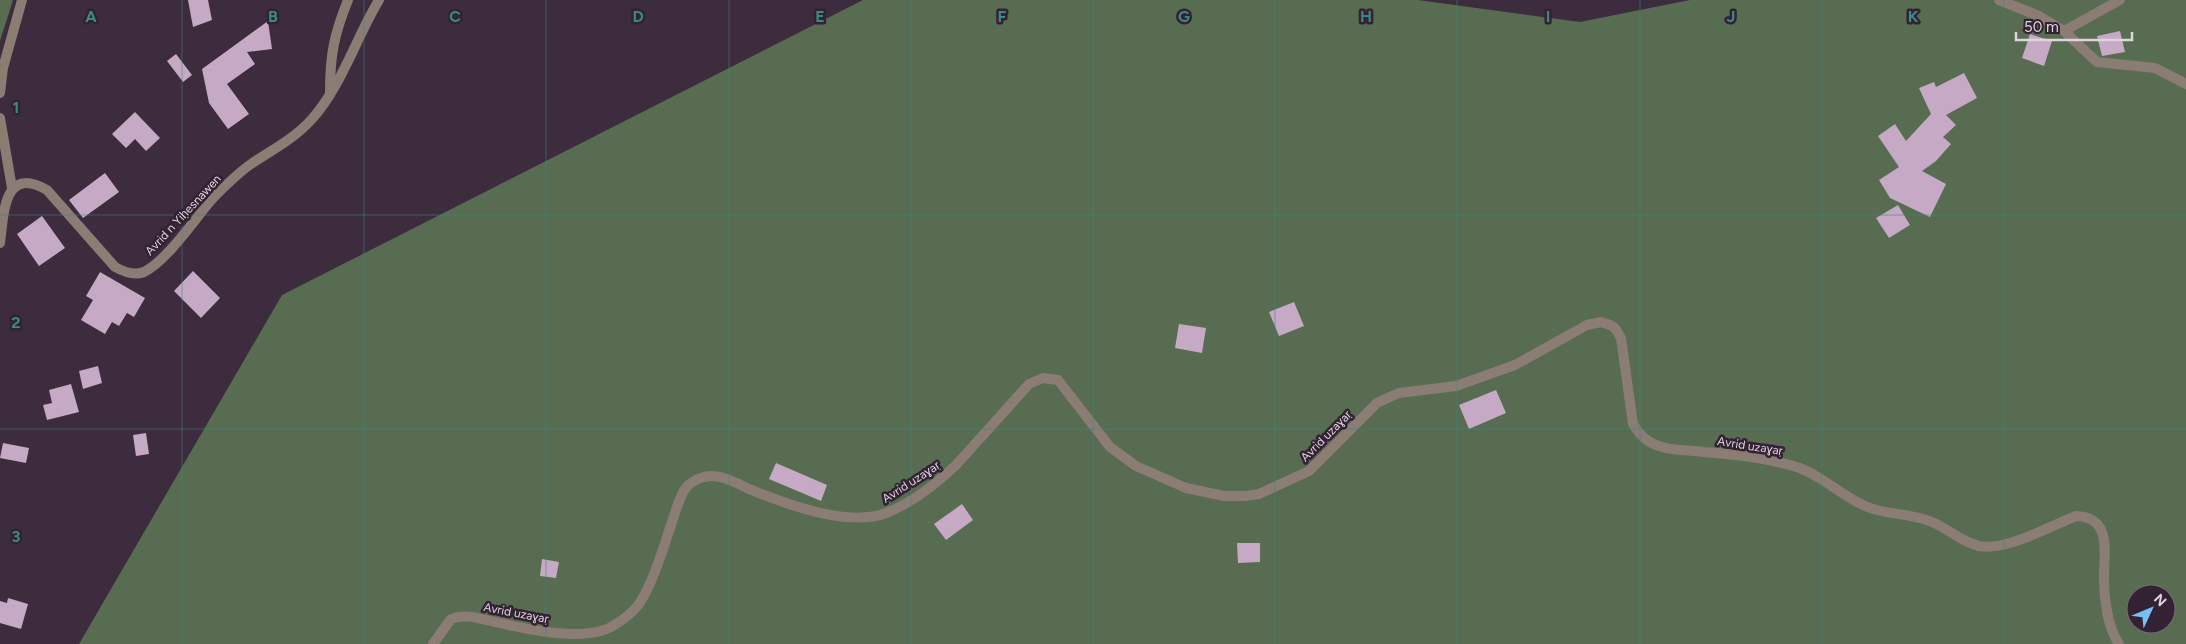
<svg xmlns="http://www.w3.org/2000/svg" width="2186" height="644" viewBox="0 0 2186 644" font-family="Figtree,sans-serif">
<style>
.forest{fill:#576c51;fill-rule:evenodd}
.building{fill:#c6a9c4}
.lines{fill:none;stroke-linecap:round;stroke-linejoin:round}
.minor{stroke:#8b7c74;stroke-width:10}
.tertiary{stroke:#8b7c74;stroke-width:10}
.grid{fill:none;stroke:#398984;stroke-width:1;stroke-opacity:0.55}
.labels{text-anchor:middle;stroke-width:5;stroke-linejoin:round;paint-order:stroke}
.street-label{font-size:12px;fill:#dfd4de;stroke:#323}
.grid-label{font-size:16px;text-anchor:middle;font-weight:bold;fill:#398984;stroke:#323;stroke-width:5;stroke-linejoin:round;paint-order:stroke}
</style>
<rect width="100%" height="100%" fill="#3d2c3d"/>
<path class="forest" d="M0,0H13L0,41Z
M863,0H1418L1580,22L1690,0H2186V644H79L282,295ZM2136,594H2166V624H2136Z"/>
<path class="building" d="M188,0H208L212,20L193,27Z
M268,21L272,49L247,52L255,64L227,84L249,114L228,129L209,103L202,69Z
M2120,31L2125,52L2102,56L2097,36Z
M2030,34L2052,41L2044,66L2022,58Z
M176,54L192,75L183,82L167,61Z
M1964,73L1977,98L1946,115L1956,125L1943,137L1951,144L1936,161L1922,171L1946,184L1930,217L1890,198L1879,180L1899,167L1878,136L1895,124L1906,141L1931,114L1919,88L1934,82L1936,87Z
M135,112L160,138L146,151L135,139L126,148L112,134Z
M105,173L119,192L83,218L69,200Z
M1898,205L1910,225L1889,238L1876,218Z
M42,216L65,248L39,266L17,234Z
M193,271L220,298L201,318L174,291Z
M100,272L145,298L134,317L127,313L119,326L112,322L105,334L81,320L93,300L86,296Z
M1294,302L1304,326L1279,336L1269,312Z
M1179,324L1206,328L1202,353L1175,348Z
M98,366L102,383L83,389L79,371Z
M71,384L79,412L47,420L43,405L52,403L49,390Z
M1496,390L1506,413L1469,429L1459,405Z
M146,433L149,454L136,456L133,435Z
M3,443L29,448L26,463L0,458Z
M776,463L827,485L821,501L769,479Z
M962,504L973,520L946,540L934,524Z
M1237,543H1260V562L1238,563Z
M542,559L559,562L556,578L540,576Z
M8,598L28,604L21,629L0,623V601L7,603Z"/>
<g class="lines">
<path class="minor" d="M1999,0L2039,16L2064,31L2097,62L2155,68L2186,84
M2064,31L2120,0
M330,92C330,55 334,35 348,0
M0,93L3,68L22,0
M0,118L12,188
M433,644L451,619C465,613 480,619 495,622C526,629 588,644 616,624C624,619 633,612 639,604C654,582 665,542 674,516C677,507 680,496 685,489C690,482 697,479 704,477C720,472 739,485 754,491C788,505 850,527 886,513C912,503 937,483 957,464L1029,384L1043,378L1058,380L1110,447L1136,466L1186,488L1224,496H1245L1259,494L1309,471L1377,403L1392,396L1399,393L1456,386L1515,365L1587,325L1601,322L1610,325L1615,328L1621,338L1633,424C1640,436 1648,443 1662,447C1674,451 1690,450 1703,452C1731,454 1759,457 1786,464C1815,470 1834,490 1859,503C1882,516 1909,512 1932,522C1949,529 1961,542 1979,546C2007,551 2050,526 2076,516C2114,517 2103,556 2104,581C2104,600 2108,628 2119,644"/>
<path class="tertiary" d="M0,243C4,214 3,165 47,190L115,267C124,272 134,276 144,272C168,260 195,218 214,197C225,186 238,173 251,164C272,150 294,139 312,119C342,85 356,38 379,0"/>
</g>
<path class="grid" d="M182,0V644M364,0V644M546,0V644M729,0V644M911,0V644M1093,0V644M1275,0V644M1457,0V644M1640,0V644M1822,0V644M2004,0V644M0,215H2186M0,429H2186"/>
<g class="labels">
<g class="street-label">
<text transform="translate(183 215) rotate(-47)" y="4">Avrid n Yiḥesnawen</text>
<text transform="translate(1326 436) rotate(-45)" y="4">Avrid uzaɣaṛ</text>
<text transform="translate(1750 446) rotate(9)" y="4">Avrid uzaɣaṛ</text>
<text transform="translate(911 482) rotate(-33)" y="4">Avrid uzaɣaṛ</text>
<text transform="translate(516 613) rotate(11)" y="4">Avrid uzaɣaṛ</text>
</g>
</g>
<g class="grid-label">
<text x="91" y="22">A</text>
<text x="273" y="22">B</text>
<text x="455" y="22">C</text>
<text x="638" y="22">D</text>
<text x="820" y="22">E</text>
<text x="1002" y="22">F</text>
<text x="1184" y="22">G</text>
<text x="1366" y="22">H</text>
<text x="1548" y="22">I</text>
<text x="1731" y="22">J</text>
<text x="1913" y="22">K</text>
<text x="16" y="113">1</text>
<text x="16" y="328">2</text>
<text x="16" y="542">3</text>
</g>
<g transform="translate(2151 609) rotate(46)"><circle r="24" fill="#332233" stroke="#786977"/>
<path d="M0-4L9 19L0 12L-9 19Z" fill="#78bff8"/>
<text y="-8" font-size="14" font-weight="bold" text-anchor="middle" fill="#dfd4de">N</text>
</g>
<path d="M2016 32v8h116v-8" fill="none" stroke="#dfd4de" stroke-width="2.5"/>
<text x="2024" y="32" font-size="15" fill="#dfd4de" stroke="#332233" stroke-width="4" paint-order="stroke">50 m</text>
</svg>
